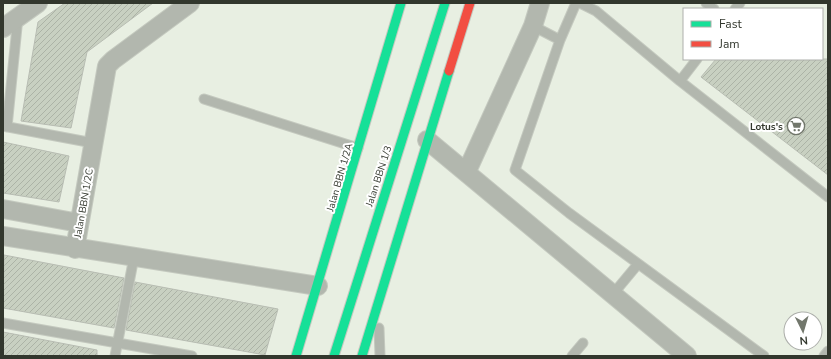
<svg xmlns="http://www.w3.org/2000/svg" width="831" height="359" viewBox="0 0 831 359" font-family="'Nunito Sans',sans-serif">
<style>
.building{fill:url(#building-hatch);stroke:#b8bdb3}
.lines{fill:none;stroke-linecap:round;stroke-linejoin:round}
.lane-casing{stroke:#c4c9bf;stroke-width:11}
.street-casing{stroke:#c4c9bf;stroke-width:20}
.fast-casing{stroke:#c4c9bf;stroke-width:11}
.jam-casing{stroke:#c4c9bf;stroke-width:11}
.lane{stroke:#b2b7ae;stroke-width:9}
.street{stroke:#b2b7ae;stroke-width:18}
.fast{stroke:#16e098;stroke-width:9}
.jam{stroke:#f24e42;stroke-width:9}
.labels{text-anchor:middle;stroke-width:4;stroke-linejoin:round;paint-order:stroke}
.poi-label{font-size:10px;font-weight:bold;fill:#32372d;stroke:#fff;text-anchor:end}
.street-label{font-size:10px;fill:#32372d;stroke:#fff}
</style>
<defs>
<pattern id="building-hatch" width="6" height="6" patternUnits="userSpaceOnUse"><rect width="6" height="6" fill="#c8d0c1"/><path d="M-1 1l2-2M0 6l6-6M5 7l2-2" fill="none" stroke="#acb3a6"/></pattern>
</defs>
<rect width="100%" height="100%" fill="#e8efe2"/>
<path class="building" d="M65,3H153L87,52L71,128L21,121L38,22Z
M716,59H828V175L701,77Z
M3,142L69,156L59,202L3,193Z
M4,255L124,278L114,328L3,308Z
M135,282L278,309L265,355L126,330Z
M3,332L97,350V356H3Z"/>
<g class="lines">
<defs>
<path id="lane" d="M576,3L560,40L515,170L569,213L764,356
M580,3L596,11L680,81L828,197
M706,3L714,9
M735,9L740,3
M533,26L560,40
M680,81L697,59
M204,99L358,148
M3,126L93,143
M7,127L18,17
M613,294L638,264
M3,323L192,356
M379,328L380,356
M115,356L134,257
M572,356L583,343
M824,356L828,351"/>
<path id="street" d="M3,28L38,3
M427,140L687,356
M467,171L533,26L540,3
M3,209L79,223
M3,236L318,286
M75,249L107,66L113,60L190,3"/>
<path id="fast" d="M296,356L401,3
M334,356L445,3
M362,356L449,71"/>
<path id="jam" d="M449,71L470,3"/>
</defs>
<use href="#lane" class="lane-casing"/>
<use href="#street" class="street-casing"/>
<use href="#fast" class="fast-casing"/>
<use href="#jam" class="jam-casing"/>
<use href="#lane" class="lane"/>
<use href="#street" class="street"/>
<use href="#fast" class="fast"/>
<use href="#jam" class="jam"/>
</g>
<defs>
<symbol id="supermarket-ring" viewBox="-11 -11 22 22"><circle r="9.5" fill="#fff" stroke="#72776c" stroke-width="1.5"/><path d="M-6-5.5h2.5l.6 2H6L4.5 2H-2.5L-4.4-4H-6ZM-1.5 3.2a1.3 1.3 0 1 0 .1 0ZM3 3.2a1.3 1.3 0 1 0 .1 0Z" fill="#72776c"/></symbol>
</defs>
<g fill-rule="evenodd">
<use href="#supermarket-ring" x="786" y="116" width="20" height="20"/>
</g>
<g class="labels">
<g class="poi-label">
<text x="783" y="130">Lotus's</text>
</g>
<g class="street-label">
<text transform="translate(378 176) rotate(-72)" y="4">Jalan BBN 1/3</text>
<text transform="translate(339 177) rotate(-74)" y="4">Jalan BBN 1/2A</text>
<text transform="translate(83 203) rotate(-80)" y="4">Jalan BBN 1/2C</text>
</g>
</g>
<rect width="831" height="359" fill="none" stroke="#32372d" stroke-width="8"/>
<rect x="683" y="8" width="140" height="52" fill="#ffffff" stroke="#adafab"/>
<rect x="691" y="21" width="20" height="6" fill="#16e098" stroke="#adafab"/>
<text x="719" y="28" font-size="12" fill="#32372d">Fast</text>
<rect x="691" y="41" width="20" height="6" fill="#f24e42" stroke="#adafab"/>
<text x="719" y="48" font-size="12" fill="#32372d">Jam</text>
<g transform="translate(803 331) rotate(175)"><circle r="19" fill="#ffffff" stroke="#adafab"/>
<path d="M0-3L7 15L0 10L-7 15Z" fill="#72776c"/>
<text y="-6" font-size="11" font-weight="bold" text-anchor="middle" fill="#32372d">N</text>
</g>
</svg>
